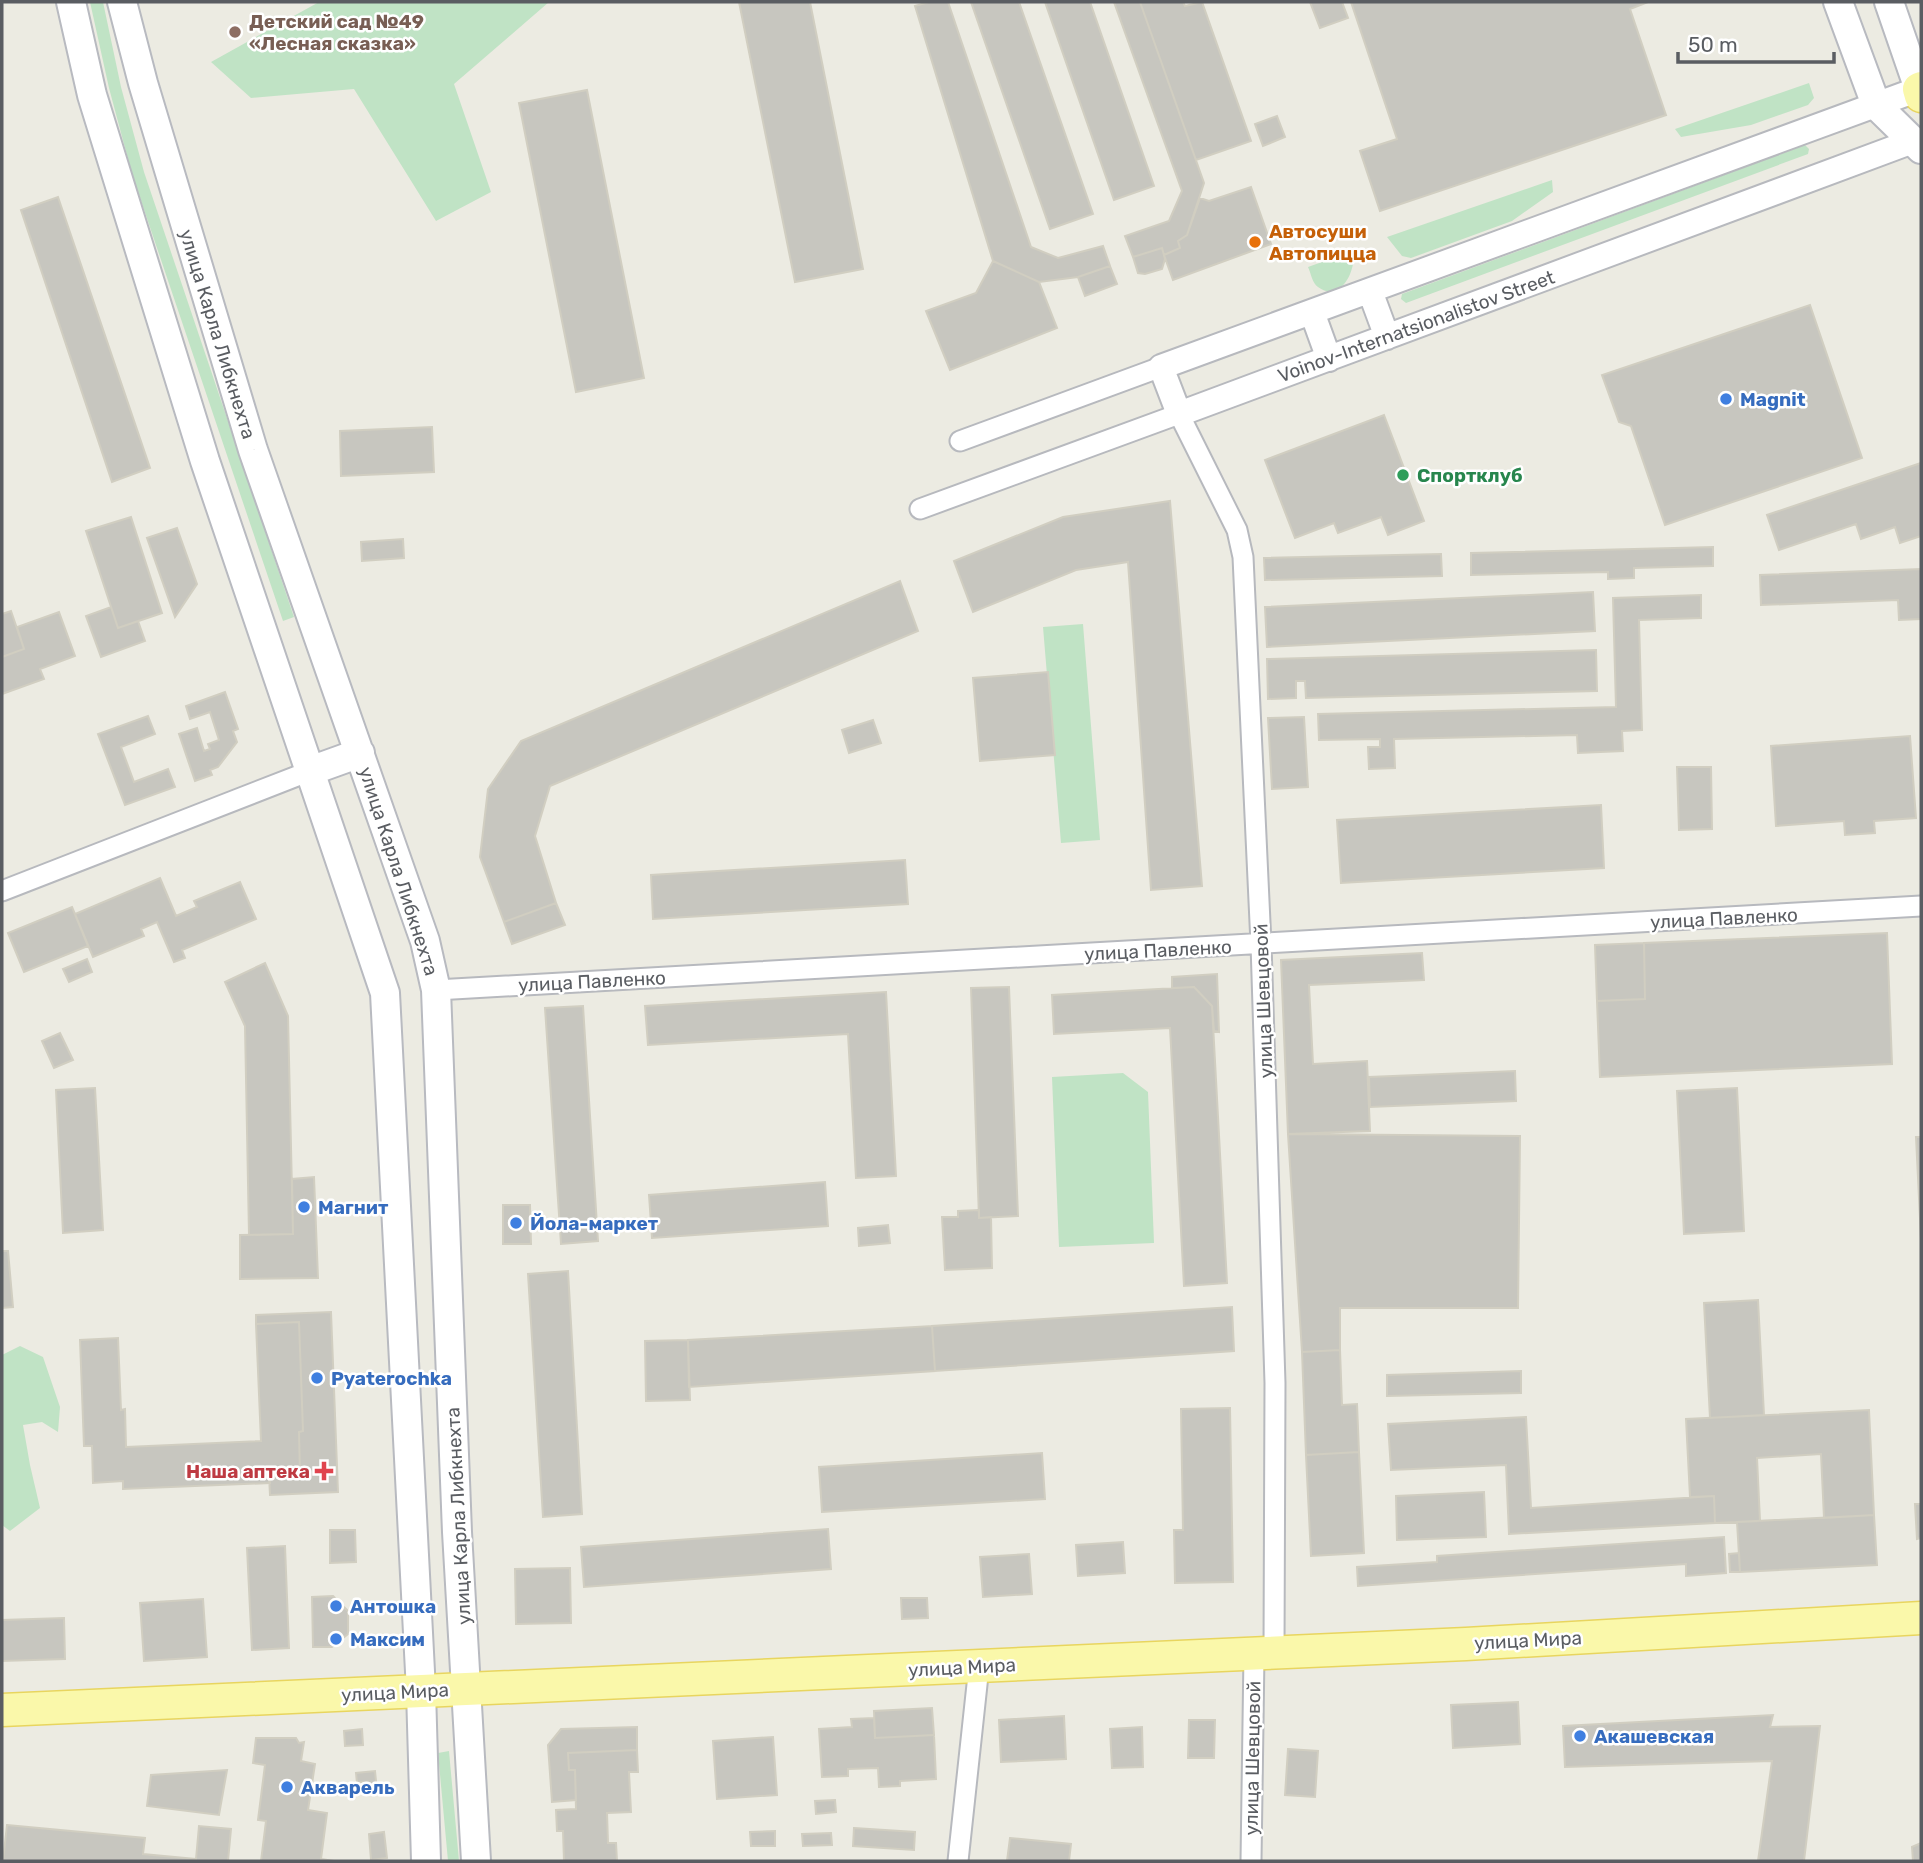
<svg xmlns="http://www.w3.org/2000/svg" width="1923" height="1863" viewBox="0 0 1923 1863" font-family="Rubik,sans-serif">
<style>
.green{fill:#c0e3c5}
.building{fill:#c7c6bf;stroke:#d1cec1;stroke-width:2}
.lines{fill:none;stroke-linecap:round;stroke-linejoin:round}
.minor-casing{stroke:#b7b9be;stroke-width:23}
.tertiary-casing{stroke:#b7b9be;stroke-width:28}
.secondary-casing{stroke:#b8bac0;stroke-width:32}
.primary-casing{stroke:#e8d55f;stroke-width:35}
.minor{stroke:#fff;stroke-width:19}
.tertiary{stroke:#fff;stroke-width:24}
.secondary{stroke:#fff;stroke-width:28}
.primary{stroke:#faf8aa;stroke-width:32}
.education-dot{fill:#8d6e63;stroke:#fff;stroke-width:2.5}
.food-dot{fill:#e8710a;stroke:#fff;stroke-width:2.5}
.shop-dot{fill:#3f7fe0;stroke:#fff;stroke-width:2.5}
.leisure-dot{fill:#2e9e5b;stroke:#fff;stroke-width:2.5}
.health-dot{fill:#e0444e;stroke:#fff;stroke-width:2.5}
.labels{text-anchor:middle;stroke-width:5;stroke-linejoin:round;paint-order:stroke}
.education-label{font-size:19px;font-weight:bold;fill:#785e54;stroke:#fff;text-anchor:start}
.food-label{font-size:19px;font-weight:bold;fill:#c56008;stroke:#fff;text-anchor:start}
.street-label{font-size:19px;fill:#5a5d62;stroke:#fff}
.shop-label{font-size:19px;font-weight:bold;fill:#366cbe;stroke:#fff;text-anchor:start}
.leisure-label{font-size:19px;font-weight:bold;fill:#27864d;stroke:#fff;text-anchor:start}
.health-label{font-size:19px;font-weight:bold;fill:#be3a42;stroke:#fff;text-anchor:end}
</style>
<rect width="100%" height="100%" fill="#ecebe2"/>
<path class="green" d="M90,2H103L121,87L144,172L294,617L283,621L132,174L109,88Z
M319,2H549L454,84L491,192L436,221L354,89L251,98L211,62Z
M1809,83L1814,98L1808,105L1751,125L1681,137L1675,129Z
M1805,145L1809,149L1808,154L1406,303L1401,299L1402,294Z
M1552,180L1553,192L1512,221L1411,258L1402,256L1387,237Z
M1353,251C1357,269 1341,304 1318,287C1312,283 1311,273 1308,267Z
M1083,624L1100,840L1061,843L1043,627Z
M1123,1073L1148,1092L1154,1243L1059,1247L1052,1077Z
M20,1346L43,1357L60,1407L58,1432L42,1422L23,1425L30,1465L40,1508L10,1531L2,1525V1355Z
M449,1751L459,1861H448L438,1753Z"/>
<path class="building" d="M739,2H810L863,269L795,282Z
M929,2H948L1031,247L1058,258L1103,246L1110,266L1078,277L1039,282L993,261L915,6Z
M971,2H1019L1093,214L1050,229Z
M1045,2H1090L1154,186L1114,200Z
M1114,2H1140L1204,183L1187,235L1178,241L1180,248L1164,255L1162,248L1133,257L1125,236L1169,221L1182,191Z
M1140,2H1183L1185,6L1202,2L1251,141L1196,160Z
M1310,2H1342L1348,18L1320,28Z
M1351,2H1648L1630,9L1666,115L1380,211L1360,151L1397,139Z
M587,90L644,378L576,392L519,103Z
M1277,116L1285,137L1263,146L1255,124Z
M1251,187L1271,244L1173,280L1164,255L1180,248L1178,241L1187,235L1200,198L1209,201Z
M58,197L150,468L112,482L21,210Z
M1162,248L1165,259L1162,269L1145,274L1138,273L1133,257Z
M993,261L1039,282L1057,328L950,370L926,311L976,293Z
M1110,266L1117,284L1085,296L1078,277Z
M1810,305L1862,458L1665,525L1631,426L1619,422L1602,375Z
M1384,415L1424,521L1388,535L1381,517L1338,533L1334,523L1295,538L1265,460Z
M432,427L434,472L341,476L340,431Z
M1921,463V536L1900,543L1895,527L1861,539L1856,524L1779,550L1767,515Z
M1170,501L1202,886L1151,890L1128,562L1076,570L973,612L954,561L1063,517Z
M131,517L162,613L118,628L86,531Z
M177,528L197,584L175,617L147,538Z
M403,539L404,558L362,561L361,542Z
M1713,547V566L1634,568V578L1608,579V572L1471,575V553Z
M1441,554L1442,576L1265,580L1264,558Z
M1921,569V619L1899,620L1898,600L1761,605L1760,575Z
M900,581L918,631L550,786L535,836L556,903L504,922L480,857L488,789L521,741Z
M1593,592L1595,631L1267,647L1265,607Z
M1701,595V618L1639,620L1642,730L1622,731L1623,751L1578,753L1577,735L1394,739L1395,768L1369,769L1368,747H1380V739L1319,740L1318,714L1616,707L1613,598Z
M111,607L118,628L138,621L145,641L101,657L86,616Z
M11,611L24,649L2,657V614Z
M59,612L75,656L40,669L44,679L2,694V657L24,649L17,627Z
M1596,650L1597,691L1306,698L1305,681H1296V698L1268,699L1267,659Z
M1048,672L1055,755L980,761L973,678Z
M225,692L238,729L233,731L237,742L218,767L210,770L212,775L195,781L179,734L197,728L204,751L210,749L208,744L219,740L210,712L190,719L186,706Z
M148,716L155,734L121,747L134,782L168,769L175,787L125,805L98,734Z
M1304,717L1308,787L1272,789L1268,718Z
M873,720L881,743L849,753L842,730Z
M1910,736L1916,818L1874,821L1875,833L1845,835L1844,821L1776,826L1771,746Z
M1677,767H1711L1712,829L1679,830Z
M1601,805L1604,868L1341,883L1337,820Z
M905,860L908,904L653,919L651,875Z
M160,878L176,916L197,907L194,901L240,882L256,919L182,950L185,958L174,962L157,922L141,929L144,936L93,957L75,914Z
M556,903L565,925L512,944L504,922Z
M72,907L88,946L24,972L8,933Z
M1887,933L1892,1064L1600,1077L1597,1001L1645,999L1644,943Z
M1644,943L1645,999L1597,1001L1595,945Z
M1422,953L1424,980L1309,985L1313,1064L1367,1061L1370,1131L1288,1134L1281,960Z
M87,959L92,972L69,982L63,969Z
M265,963L288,1016L293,1234L249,1235L245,1026L225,982Z
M1217,974L1219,1032L1214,1031L1212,1006L1194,987L1172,988V977Z
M1009,987L1018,1216L979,1218L971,988Z
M1194,987L1212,1006L1227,1283L1184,1286L1170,1028L1054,1034L1052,995Z
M886,992L896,1176L856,1178L848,1034L648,1045L645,1006Z
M583,1006L598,1241L561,1244L545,1008Z
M60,1033L73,1060L54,1068L42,1041Z
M1515,1071L1516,1101L1370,1107L1369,1077Z
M95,1088L103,1230L63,1233L56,1090Z
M1737,1088L1744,1231L1684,1234L1677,1091Z
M1288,1134L1520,1136L1518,1308H1340V1350L1302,1352Z
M1916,1137H1921V1239Z
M314,1177L318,1278L240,1279V1235L293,1234L292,1179Z
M825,1182L828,1226L652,1238L649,1195Z
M503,1205H530L531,1244H503Z
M979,1210V1218L991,1217L992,1268L945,1270L942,1217H958V1211Z
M888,1225L890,1243L859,1246L858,1228Z
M2,1251H8L13,1307L2,1308Z
M568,1271L582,1514L543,1517L528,1274Z
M1758,1300L1764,1415L1710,1418L1704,1303Z
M1232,1307L1234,1351L935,1371L932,1326Z
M331,1312L338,1492L270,1495L269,1475L300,1474L299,1432L303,1431L299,1322L256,1324V1315Z
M299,1322L303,1431L299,1432L300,1474L269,1475L270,1483L123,1489V1481L93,1483L92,1446H84L80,1340L118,1338L121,1410L125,1409L126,1447L261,1441L256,1324Z
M932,1326L935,1371L689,1387L688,1340Z
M688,1340L690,1400L646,1401L645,1341Z
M1340,1350L1342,1405L1357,1404L1359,1452L1306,1455L1302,1352Z
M1521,1371V1393L1387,1396V1375Z
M1230,1408L1233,1582L1175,1583L1174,1530H1183L1181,1409Z
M1869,1410L1874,1515L1824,1518L1821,1454L1757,1458L1760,1521L1715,1523L1714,1496L1690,1497L1686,1419Z
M1526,1417L1531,1508L1714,1496L1715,1523L1509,1534L1506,1465L1391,1470L1388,1424Z
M1359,1452L1364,1553L1311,1556L1306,1455Z
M1042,1453L1045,1499L822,1512L819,1467Z
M1484,1492L1486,1537L1397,1540L1396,1496Z
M1915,1504H1921V1538L1917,1539Z
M1874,1515L1877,1565L1740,1572L1737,1522Z
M828,1529L831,1569L584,1587L581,1547Z
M330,1530H355L356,1562L330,1563Z
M1724,1537L1726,1573L1686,1576V1564L1358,1586L1357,1567L1437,1562V1556Z
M1123,1542L1125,1573L1078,1576L1076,1545Z
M285,1546L289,1648L252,1650L247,1548Z
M1739,1553L1740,1572H1730L1729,1554Z
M1029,1554L1032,1594L983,1597L980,1557Z
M570,1568L571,1623L516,1624L515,1569Z
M333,1596L348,1611V1634L332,1647H313L312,1597Z
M901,1598H927L928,1618L902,1619Z
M203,1599L207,1657L144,1661L140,1603Z
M64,1618L65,1659L2,1661V1620Z
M1518,1702L1520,1744L1453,1748L1451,1705Z
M932,1708L934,1735L875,1738L874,1711Z
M1773,1715L1770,1727L1820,1726L1804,1861H1758L1772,1761L1565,1767L1563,1726Z
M1064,1716L1066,1759L1001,1762L999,1720Z
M874,1718L875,1738L934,1735L936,1779L900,1781V1786L879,1787L878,1768L848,1769V1776L822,1777L819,1729L852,1727L851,1719Z
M1189,1720H1215L1214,1758H1188Z
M637,1727V1750L568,1753L569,1770H575L576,1800L552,1802L548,1745L561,1729Z
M1142,1727L1143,1767L1112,1768L1110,1729Z
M362,1729L363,1745L345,1746L344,1731Z
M773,1737L777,1795L717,1799L713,1741Z
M256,1738H296L299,1743L304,1742L301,1761L315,1764L308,1810L327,1813L321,1859L334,1861H261L266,1821L258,1820L265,1765L253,1763Z
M1288,1749L1318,1751L1315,1797L1285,1795Z
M637,1750L638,1772H629L631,1812L607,1813L608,1843H616L617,1861H564L563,1831H557L556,1810L576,1809L575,1770H569L568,1753Z
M227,1770L219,1815L147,1806L151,1775Z
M375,1771L377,1791L364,1792L363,1782L357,1783L356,1773Z
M835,1800L836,1812L816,1814L815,1801Z
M7,1825L145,1838L143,1854L196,1859L199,1826L231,1829L228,1861H3Z
M854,1828L915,1832L914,1850L853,1846Z
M775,1831V1846H751L750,1832Z
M384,1832L387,1858L371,1860L369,1834Z
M831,1833L832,1845L803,1846L802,1834Z
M1010,1838L1071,1844L1069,1861H1007Z
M1921,1843V1861H1913L1912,1847Z"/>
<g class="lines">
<defs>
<path id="minor" d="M960,441L1161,367
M920,509L1179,414L1237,530L1243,557L1261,944L1275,1383L1274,1652
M2,891L310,771
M436,990L1921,906
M958,1861L979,1666
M1251,1861L1254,1654"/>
<path id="tertiary" d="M1913,141L1179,414L1161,367L1919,89
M1370,291L1387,337
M1312,312L1329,359"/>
<path id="secondary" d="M71,2L92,95L205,461L385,993L421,1691L426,1861
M122,2L143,83L253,450L425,941L436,990L457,1532L476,1861
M1838,2L1876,105L1921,149
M1889,2L1919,89
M310,771L360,753"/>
<path id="primary" d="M1921,88L1919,89L1921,96
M2,1710L1466,1644L1921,1618"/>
</defs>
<use href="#minor" class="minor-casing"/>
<use href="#tertiary" class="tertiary-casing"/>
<use href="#secondary" class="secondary-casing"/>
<use href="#primary" class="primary-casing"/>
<use href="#minor" class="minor"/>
<use href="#tertiary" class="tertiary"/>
<use href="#secondary" class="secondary"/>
<use href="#primary" class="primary"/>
</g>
<circle class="education-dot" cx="235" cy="32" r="7"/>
<circle class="food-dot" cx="1255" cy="242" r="7"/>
<g class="shop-dot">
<circle cx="1726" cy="399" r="7"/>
<circle cx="304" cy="1207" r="7"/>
<circle cx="516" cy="1223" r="7"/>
<circle cx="317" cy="1378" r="7"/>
<circle cx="336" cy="1606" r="7"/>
<circle cx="336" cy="1639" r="7"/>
<circle cx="1580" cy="1736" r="7"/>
<circle cx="287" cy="1787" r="7"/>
</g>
<circle class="leisure-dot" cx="1403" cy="475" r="7"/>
<path class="health-dot" d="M320.5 1460.5h7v7h7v7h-7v7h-7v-7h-7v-7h7z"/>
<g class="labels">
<g class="education-label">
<text x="249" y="28">Детский сад №49<tspan x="249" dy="22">«Лесная сказка»</tspan></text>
</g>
<g class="food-label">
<text x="1269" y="238">Автосуши<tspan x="1269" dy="22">Автопицца</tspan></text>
</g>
<g class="street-label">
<text transform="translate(1416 326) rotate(-20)" y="7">Voinov-Internatsionalistov Street</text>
<text transform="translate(218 334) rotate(73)" y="7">улица Карла Либкнехта</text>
<text transform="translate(399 871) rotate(72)" y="7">улица Карла Либкнехта</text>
<text transform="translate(1724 918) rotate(-3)" y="7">улица Павленко</text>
<text transform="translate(1158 950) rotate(-3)" y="7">улица Павленко</text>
<text transform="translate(592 981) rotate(-3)" y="7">улица Павленко</text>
<text transform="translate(1263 1001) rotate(-92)" y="7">улица Шевцовой</text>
<text transform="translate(458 1516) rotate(-93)" y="7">улица Карла Либкнехта</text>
<text transform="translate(1528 1640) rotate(-3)" y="7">улица Мира</text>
<text transform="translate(962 1667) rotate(-3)" y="7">улица Мира</text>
<text transform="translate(395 1692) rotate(-3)" y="7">улица Мира</text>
<text transform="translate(1252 1758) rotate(-89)" y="7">улица Шевцовой</text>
</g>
<g class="shop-label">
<text x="1740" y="406">Magnit</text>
<text x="318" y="1214">Магнит</text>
<text x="530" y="1230">Йола-маркет</text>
<text x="331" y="1385">Pyaterochka</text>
<text x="350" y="1613">Антошка</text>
<text x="350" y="1646">Максим</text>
<text x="1594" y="1743">Акашевская</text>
<text x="301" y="1794">Акварель</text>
</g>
<g class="leisure-label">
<text x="1417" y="482">Спортклуб</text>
</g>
<g class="health-label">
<text x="310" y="1478">Наша аптека</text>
</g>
</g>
<rect width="1923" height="1863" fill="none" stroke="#5a5d62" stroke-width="7"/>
<path d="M1678 52v10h156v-10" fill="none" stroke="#5a5d62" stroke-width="3.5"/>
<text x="1688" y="52" font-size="21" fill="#5a5d62" stroke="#ffffff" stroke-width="5" paint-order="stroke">50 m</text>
</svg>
